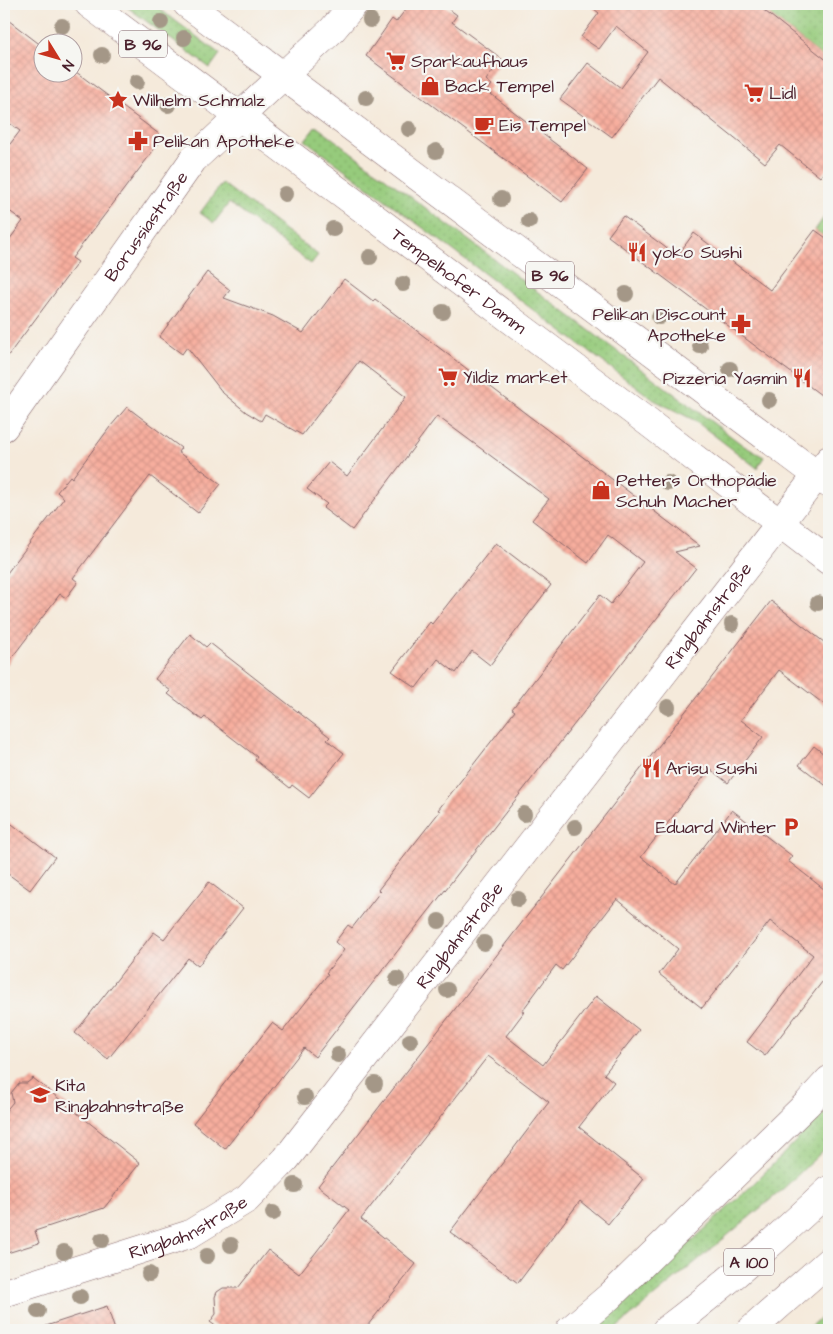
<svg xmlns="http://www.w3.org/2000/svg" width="833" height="1334" viewBox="0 0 833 1334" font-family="'Architects Daughter',sans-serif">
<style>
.grass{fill:url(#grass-dots);stroke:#707554}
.building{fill:url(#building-cross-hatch)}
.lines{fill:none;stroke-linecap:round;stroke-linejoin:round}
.minor-casing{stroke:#866669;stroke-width:29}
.major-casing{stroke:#866669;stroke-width:29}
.highway-casing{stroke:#866669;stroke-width:29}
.minor{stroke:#fff;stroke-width:28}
.major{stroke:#fff;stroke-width:28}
.highway{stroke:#fff;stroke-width:28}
.tree{fill:#a49787}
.labels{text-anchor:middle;stroke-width:4.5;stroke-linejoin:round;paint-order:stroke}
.shield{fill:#f6f6f2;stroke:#7e6067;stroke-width:1}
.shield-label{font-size:16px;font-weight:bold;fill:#4a1f2b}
.poi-label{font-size:18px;fill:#4a1f2b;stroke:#f6f6f2;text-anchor:start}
.street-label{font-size:18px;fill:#4a1f2b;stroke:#f6f6f2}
</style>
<defs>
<pattern id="grass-dots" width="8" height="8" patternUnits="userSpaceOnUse" patternTransform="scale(1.25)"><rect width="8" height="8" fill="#96cb7c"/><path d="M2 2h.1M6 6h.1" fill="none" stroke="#83ae6b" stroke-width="1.8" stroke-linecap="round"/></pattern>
<pattern id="building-cross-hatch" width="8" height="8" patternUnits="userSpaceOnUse" patternTransform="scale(1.25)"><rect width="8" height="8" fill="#f7ae9e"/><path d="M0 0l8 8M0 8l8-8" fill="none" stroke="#d59588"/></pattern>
</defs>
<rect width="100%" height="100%" fill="#f6f6f2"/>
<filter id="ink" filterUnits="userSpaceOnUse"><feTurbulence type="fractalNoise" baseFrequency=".02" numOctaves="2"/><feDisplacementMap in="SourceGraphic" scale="10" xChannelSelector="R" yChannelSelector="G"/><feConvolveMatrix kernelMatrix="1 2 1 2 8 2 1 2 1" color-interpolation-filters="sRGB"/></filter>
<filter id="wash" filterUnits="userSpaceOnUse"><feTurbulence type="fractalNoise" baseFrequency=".0096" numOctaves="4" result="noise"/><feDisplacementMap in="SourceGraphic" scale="20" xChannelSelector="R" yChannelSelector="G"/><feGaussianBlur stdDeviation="1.12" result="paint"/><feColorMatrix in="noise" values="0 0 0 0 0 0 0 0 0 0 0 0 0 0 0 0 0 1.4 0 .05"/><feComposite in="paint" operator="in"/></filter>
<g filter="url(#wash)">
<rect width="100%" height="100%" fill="#f5eadb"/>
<path class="grass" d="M123,4H153L220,54L210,68Z
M756,4H829V62Z
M316,126L744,446L764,457L757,468L694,420L654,400L305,140Z
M222,183L318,255L311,264L229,203L214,223L200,213Z
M829,210V240L815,230Z
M829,1108V1145L782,1190L614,1330H595L748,1189Z
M829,1310V1330H806Z"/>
<g id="blocks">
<path class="building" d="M410,4H442L457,15L452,22L502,59L486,80L492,85L487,91L588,169L562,202L366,56L392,19L396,22Z
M588,4H756L829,62V166L820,177L780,145L765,163L658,77L612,137L560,99L588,63L621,88L648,52L616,26L599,49L581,37L599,13Z
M4,17L42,46V72H72V69L159,134V143L72,258L78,262L4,361V247L23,221L4,207V152L20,131L4,119Z
M623,216L677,256L694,233L770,290L815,230L829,240V401L608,236Z
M207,272L230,290L224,298L273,316L303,333L344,279L373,301L375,299L700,546L675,552L696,568L315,1057L304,1048L225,1149L193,1123L272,1023L283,1031L328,974L326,973L344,950L335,942L348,925L352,928L380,892L378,890L440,811L438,810L515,711L512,709L600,595L611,604L643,562L608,535L588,563L532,520L549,499L437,416L352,530L323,508L327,504L307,489L329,462L347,476L406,397L359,361L302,435L265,414L261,421L246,412L223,393L187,347L182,354L159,337Z
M127,407L181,448L178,452L221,484L198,513L150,476L73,578L78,582L66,598L60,594L4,668V577L64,498L57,492L70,476L72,478L110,427Z
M496,543L551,585L490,665L472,651L456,673L438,659L416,688L392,671L430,622L432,624Z
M771,601L829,646V708L779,670L741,720L763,737L728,783L710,769L641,857L675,884L732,810L792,856L788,861L829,893V973L765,1056L747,1042L813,955L770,921L702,1008L659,974L678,949L617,899L562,970L556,965L522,1011L524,1012L506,1036L543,1065L596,996L639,1030L604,1074L614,1082L579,1127L644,1179L608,1224L580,1201L518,1283L450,1232L549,1102L488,1056L361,1219L416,1264L364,1330H221L210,1322L216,1314L215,1297L217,1292L223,1288H238L268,1250L299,1274L349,1210L318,1186Z
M190,634L206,647L210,643L330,737L327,740L344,753L309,798L292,785L290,788L255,760L257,757L205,717L202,720L168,694L171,691L155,679Z
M814,746L829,758V788L799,765Z
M4,818L55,857L30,890L4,871Z
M209,882L243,908L198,966L188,958L108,1059L75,1033L154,932L164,939Z
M33,1078L140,1163L104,1208L35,1231L39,1243L4,1254V1124L6,1121L4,1113L13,1102L11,1093L19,1083H27Z
M107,1306L115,1330H46V1326Z"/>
</g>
</g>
<g filter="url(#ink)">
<use href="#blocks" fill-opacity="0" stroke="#866669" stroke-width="1"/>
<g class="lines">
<defs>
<g id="minor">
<path id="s1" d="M4,427L193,160L332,30L354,4"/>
<path id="s2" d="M4,1293L190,1234L247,1199L286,1159L829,460"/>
</g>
<g id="major">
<path id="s3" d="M89,4L645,420L829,561"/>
<path d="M187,4L829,484"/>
</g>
<path id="highway" d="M570,1330L610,1296L807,1104L829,1080
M666,1330C723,1287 777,1239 829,1190
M751,1330L829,1261"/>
</defs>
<use href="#minor" class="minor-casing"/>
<use href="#major" class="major-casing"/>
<use href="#highway" class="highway-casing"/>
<use href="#minor" class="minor"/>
<use href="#major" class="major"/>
<use href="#highway" class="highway"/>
</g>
<g class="tree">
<circle cx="370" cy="20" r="8"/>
<circle cx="161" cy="22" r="8"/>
<circle cx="62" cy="26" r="8"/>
<circle cx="184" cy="38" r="8"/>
<circle cx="102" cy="55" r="8"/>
<circle cx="137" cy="82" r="8"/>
<circle cx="366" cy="98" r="8"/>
<circle cx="168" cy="105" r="8"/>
<circle cx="409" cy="129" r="8"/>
<circle cx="436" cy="151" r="8"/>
<circle cx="285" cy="194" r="8"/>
<circle cx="501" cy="199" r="8"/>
<circle cx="529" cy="221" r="8"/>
<circle cx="333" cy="229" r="8"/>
<circle cx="370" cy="257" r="8"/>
<circle cx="403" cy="284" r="8"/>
<circle cx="626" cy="294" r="8"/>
<circle cx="443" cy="312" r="8"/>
<circle cx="659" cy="317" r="8"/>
<circle cx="700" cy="346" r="8"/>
<circle cx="730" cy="369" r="8"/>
<circle cx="769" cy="400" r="8"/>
<circle cx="668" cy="483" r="8"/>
<circle cx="818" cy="603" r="8"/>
<circle cx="732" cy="624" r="8"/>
<circle cx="668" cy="707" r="8"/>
<circle cx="524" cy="814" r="8"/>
<circle cx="575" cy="827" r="8"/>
<circle cx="518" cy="899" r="8"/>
<circle cx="439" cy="921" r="8"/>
<circle cx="484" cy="943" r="8"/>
<circle cx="397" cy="979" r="8"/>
<circle cx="447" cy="990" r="8"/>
<circle cx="410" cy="1041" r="8"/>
<circle cx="338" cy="1055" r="8"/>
<circle cx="375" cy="1084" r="8"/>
<circle cx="305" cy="1097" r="8"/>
<circle cx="295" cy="1185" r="8"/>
<circle cx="273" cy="1213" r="8"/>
<circle cx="102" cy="1240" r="8"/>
<circle cx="231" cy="1245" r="8"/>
<circle cx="64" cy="1252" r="8"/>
<circle cx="207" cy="1256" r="8"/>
<circle cx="149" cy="1274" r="8"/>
<circle cx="80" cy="1297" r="8"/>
<circle cx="38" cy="1311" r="8"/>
</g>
</g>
<defs>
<symbol id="supermarket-bare" viewBox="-9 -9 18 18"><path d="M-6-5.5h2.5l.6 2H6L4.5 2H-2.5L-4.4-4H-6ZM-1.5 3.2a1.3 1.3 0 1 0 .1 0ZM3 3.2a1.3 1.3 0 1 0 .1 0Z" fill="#c8321e" stroke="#f6f6f2" stroke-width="2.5" paint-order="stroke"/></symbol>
<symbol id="shop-bare" viewBox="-9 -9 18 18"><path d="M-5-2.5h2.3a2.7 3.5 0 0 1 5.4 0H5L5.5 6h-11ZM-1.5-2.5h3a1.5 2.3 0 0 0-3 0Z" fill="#c8321e" stroke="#f6f6f2" stroke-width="2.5" paint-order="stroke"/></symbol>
<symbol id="sight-bare" viewBox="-9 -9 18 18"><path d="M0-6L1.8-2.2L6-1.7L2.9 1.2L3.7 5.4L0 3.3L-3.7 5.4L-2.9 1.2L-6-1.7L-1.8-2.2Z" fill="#c8321e" stroke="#f6f6f2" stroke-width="2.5" paint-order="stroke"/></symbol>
<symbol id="cafe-bare" viewBox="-9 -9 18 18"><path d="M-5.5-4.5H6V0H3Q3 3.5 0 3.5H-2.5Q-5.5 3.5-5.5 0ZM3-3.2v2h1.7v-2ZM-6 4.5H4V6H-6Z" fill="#c8321e" stroke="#f6f6f2" stroke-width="2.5" paint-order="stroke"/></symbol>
<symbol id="pharmacy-bare" viewBox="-9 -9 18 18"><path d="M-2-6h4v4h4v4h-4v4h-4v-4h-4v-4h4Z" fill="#c8321e" stroke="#f6f6f2" stroke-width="2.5" paint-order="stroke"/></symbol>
<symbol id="restaurant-bare" viewBox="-9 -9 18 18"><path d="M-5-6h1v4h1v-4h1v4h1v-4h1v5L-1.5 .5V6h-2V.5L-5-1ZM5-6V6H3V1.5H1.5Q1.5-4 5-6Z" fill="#c8321e" stroke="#f6f6f2" stroke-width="2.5" paint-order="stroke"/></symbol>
<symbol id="parking-bare" viewBox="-9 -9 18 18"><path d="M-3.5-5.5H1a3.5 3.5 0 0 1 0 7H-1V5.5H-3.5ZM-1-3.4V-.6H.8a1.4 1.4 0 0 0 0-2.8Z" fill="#c8321e" stroke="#f6f6f2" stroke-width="2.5" paint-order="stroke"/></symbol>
<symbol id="school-bare" viewBox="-9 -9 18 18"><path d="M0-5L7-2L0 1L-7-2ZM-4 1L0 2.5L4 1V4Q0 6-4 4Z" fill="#c8321e" stroke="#f6f6f2" stroke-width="2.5" paint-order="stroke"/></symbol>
</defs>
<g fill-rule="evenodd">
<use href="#supermarket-bare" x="382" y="47" width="28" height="28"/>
<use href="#shop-bare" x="416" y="72" width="28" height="28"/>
<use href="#supermarket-bare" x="740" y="79" width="28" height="28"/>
<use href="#sight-bare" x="104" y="86" width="28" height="28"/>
<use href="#cafe-bare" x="470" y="111" width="28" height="28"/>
<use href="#pharmacy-bare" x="124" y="127" width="28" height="28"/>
<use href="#restaurant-bare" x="623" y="238" width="28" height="28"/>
<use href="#pharmacy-bare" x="727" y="310" width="28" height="28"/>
<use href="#supermarket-bare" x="434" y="363" width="28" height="28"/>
<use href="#restaurant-bare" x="788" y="364" width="28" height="28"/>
<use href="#shop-bare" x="587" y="476" width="28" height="28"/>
<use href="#restaurant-bare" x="637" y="754" width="28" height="28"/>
<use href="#parking-bare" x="777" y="813" width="28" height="28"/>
<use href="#school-bare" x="26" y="1081" width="28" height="28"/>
</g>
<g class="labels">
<g class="shield">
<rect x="119" y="30.5" width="48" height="27" rx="4"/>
<rect x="526" y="261.5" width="48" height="27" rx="4"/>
<rect x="724" y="1248.5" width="50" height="27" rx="4"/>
</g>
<g class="shield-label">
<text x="143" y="50">B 96</text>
<text x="550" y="281">B 96</text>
<text x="749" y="1268">A 100</text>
</g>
<g class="poi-label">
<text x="411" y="67">Sparkaufhaus</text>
<text x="445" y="92">Back Tempel</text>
<text x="769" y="99">Lidl</text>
<text x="133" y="106">Wilhelm Schmalz</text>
<text x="499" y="131">Eis Tempel</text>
<text x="153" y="147">Pelikan Apotheke</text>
<text x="652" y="258">yoko Sushi</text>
<text x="726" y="320" text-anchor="end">Pelikan Discount<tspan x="726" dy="21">Apotheke</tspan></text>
<text x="463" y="383">Yildiz market</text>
<text x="787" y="384" text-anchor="end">Pizzeria Yasmin</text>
<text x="616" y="486">Petters Orthopädie<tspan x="616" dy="21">Schuh Macher</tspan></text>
<text x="666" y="774">Arisu Sushi</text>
<text x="776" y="833" text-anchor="end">Eduard Winter</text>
<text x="55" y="1091">Kita<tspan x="55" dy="21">Ringbahnstraße</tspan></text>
</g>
<g class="street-label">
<text dy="6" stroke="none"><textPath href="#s1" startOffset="246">Borussiastraße</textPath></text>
<text dy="6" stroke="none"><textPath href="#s3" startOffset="462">Tempelhofer Damm</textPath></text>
<text dy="6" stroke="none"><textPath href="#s2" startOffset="1006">Ringbahnstraße</textPath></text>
<text dy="6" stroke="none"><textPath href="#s2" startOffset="601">Ringbahnstraße</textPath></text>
<text dy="6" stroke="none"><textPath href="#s2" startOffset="196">Ringbahnstraße</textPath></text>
</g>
</g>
<rect width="833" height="1334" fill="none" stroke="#f6f6f2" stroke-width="20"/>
<g transform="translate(58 58) rotate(127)"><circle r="24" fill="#f6f6f2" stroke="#b1a0a2"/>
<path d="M0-4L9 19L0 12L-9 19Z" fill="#c8321e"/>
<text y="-8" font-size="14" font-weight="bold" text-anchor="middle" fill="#4a1f2b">N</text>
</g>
</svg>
